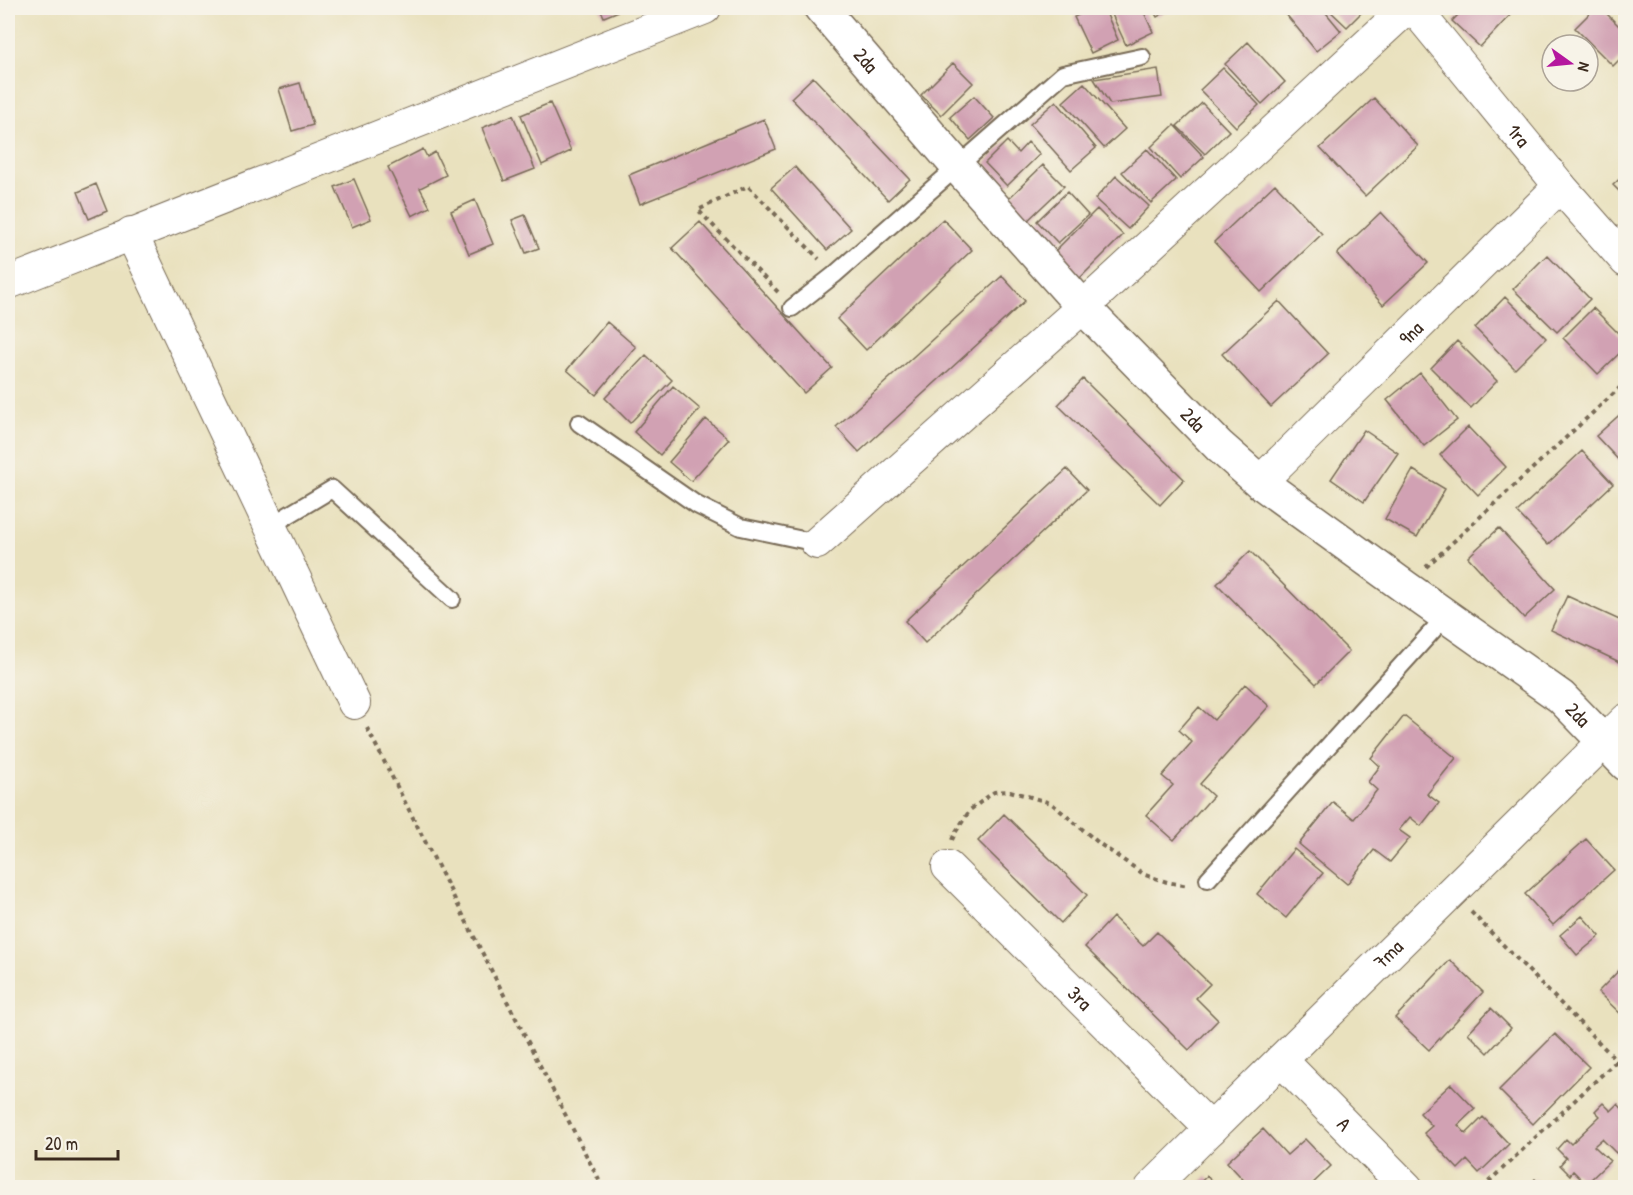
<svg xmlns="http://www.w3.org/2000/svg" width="1633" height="1195" viewBox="0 0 1633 1195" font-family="'Patrick Hand',sans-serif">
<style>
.building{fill:#d1a1b3}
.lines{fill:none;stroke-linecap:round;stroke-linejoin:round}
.lane-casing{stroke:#786a56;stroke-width:20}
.street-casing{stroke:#786a56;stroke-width:34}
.secondary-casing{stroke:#786a56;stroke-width:36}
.path{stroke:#786a56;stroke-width:4;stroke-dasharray:4.5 4.5;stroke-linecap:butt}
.lane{stroke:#fff;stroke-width:16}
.street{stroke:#fff;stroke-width:32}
.secondary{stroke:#fff;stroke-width:33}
.labels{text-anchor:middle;stroke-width:5;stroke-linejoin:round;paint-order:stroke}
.street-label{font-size:20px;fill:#3b2a1e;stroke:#f7f3e8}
</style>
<rect width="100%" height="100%" fill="#f7f3e8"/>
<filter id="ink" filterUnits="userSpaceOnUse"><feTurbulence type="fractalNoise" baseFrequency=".0167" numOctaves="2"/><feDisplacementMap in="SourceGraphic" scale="12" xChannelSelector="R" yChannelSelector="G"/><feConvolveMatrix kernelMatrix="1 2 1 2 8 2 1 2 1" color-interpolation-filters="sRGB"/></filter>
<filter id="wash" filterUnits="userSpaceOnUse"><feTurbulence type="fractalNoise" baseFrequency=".008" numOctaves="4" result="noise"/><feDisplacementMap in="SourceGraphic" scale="24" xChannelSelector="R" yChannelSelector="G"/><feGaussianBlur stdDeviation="1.35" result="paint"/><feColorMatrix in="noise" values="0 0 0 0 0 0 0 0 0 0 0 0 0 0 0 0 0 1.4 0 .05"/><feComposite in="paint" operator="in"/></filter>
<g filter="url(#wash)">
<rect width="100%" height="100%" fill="#e9e1be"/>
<g id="blocks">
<path class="building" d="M600,8H626L604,17Z
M930,8H949L933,15Z
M1094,8H1104L1118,40L1091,53L1074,17Z
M1109,8H1142L1153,32L1126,45Z
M1152,8H1173L1157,17Z
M1291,8H1322L1341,31L1316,51L1285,13Z
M1327,8H1366L1347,27Z
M1465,8H1510L1514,11L1480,47L1452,21Z
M1595,8H1601L1626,33V53L1613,66L1575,28Z
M1248,42L1285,82L1262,104L1225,64Z
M953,63L973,83L941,115L921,95Z
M1223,68L1259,105L1236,127L1200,90Z
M1158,69L1162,97L1110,104L1094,79Z
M813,77L910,179L888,200L791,98Z
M300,83L313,125L292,131L279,89Z
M1084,83L1125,129L1104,148L1063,102Z
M974,96L994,118L970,140L950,117Z
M1374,98L1418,146L1365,196L1320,148Z
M1056,101L1096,148L1071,170L1030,124Z
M550,103L571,151L542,165L521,115Z
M1202,103L1229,131L1205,154L1177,126Z
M513,115L535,169L504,181L482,128Z
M764,119L776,149L640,204L629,175Z
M1174,125L1204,157L1180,179L1151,147Z
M1007,141L1018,153L1028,142L1040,154L1007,186L985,163Z
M423,149L427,157L435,152L446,175L420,188L430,207L412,216L388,167Z
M1147,149L1176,180L1151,203L1122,172Z
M1043,165L1064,186L1025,223L1005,202Z
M795,167L851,229L827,250L771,188Z
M1626,173V198L1613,185Z
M1116,176L1149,206L1128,229L1095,199Z
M354,179L371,219L352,227L335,187Z
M96,184L107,211L89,219L78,192Z
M1275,184L1322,234L1261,292L1214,242Z
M1067,192L1088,215L1058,243L1037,221Z
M475,200L493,244L469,254L451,211Z
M1097,209L1123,235L1078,280L1052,254Z
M1381,212L1428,263L1383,305L1337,254Z
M525,215L539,248L526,253L512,220Z
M943,219L972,250L866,350L837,319Z
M700,222L832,368L804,393L672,248Z
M1547,255L1590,299L1557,332L1513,289Z
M1002,276L1025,301L859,452L836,427Z
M1505,297L1546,338L1515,369L1475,328Z
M1279,301L1328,354L1271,407L1222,354Z
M1593,308L1626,341V347L1598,374L1563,338Z
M607,322L636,347L596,395L567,370Z
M1457,341L1497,381L1471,408L1431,368Z
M646,355L672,380L630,423L605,398Z
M1420,373L1457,420L1424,446L1387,400Z
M1083,379L1184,479L1160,505L1058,405Z
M673,386L700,409L660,455L634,432Z
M1626,409V468L1596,436Z
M706,419L729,439L691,481L669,462Z
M1468,427L1506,467L1478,495L1440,455Z
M1364,430L1398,453L1364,502L1331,479Z
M1582,451L1613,484L1548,545L1517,512Z
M1067,469L1087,490L925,643L905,621Z
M1413,470L1445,489L1417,537L1385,519Z
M1499,528L1555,589L1524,618L1468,557Z
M1250,551L1349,651L1316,684L1217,584Z
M1567,596L1626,623V665L1551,630Z
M1245,684L1269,706L1200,784L1213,796L1174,840L1146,815L1173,785L1162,776L1192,742L1179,730L1199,707L1214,720Z
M1404,716L1456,758L1427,794L1439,803L1421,826L1410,817L1399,830L1410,838L1390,862L1374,850L1347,884L1299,844L1333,802L1354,819L1377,790L1368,782L1380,766L1371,758Z
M1004,814L1087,895L1061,923L978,841Z
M1586,839L1614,870L1553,925L1525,894Z
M1294,849L1323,873L1286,918L1257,894Z
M1582,916L1600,936L1577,955L1560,935Z
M1113,917L1143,946L1157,932L1210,984L1196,998L1218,1020L1189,1050L1085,947Z
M1450,960L1483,992L1429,1050L1395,1018Z
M1626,963V1019L1598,992Z
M1491,1008L1511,1028L1488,1053L1468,1033Z
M1555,1034L1589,1067L1533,1124L1499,1090Z
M1451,1084L1475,1109L1458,1125L1466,1134L1483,1117L1509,1144L1479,1173L1467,1160L1458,1169L1424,1133L1432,1126L1420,1113Z
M1603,1103L1611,1111L1618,1104L1626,1113V1143L1616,1153L1602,1139L1594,1146L1610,1161L1586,1184L1573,1171L1570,1175L1560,1165L1566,1158L1557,1149L1566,1139L1571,1144L1600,1116L1595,1111Z
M1263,1129L1287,1155L1305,1139L1331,1166L1308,1188H1271L1269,1185L1266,1188H1251L1227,1162Z
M1207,1176L1217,1188H1194Z
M1626,1178V1188H1617Z
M1535,1179L1543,1188H1527Z"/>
</g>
</g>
<g filter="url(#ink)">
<use href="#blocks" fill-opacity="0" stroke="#786a56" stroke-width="1.5"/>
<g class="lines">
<defs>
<path id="lane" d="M792,308L834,275L1063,74L1142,57
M579,423L697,505L741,527L817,543
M270,526L332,489L452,599
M1208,879L1446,616"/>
<g id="street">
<path id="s1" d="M1414,8L1560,186L1626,261"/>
<path d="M131,233L354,703"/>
<path d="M8,283L705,8"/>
<path id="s2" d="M1260,482L1560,186"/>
<path d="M817,543L1083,307L1407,8"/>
<path id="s3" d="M948,867L1211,1129"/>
<path id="s4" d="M1281,1060L1407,1188"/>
<path id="s5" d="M1151,1188L1626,720"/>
</g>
<g id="secondary">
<path id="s6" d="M821,8L957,166L1083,307L1219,446L1260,482L1405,587L1561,697L1626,764"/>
</g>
</defs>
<use href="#lane" class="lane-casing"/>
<use href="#street" class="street-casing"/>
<use href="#secondary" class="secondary-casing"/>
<path class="path" d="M778,292L698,210L748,186L819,259
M1426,567L1626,382
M367,728L603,1188
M952,840L955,833L970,810L994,792L1010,791L1051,803L1100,844L1145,875L1167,882L1188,886
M1471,912L1626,1070
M1482,1188L1626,1052"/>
<use href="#lane" class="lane"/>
<use href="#street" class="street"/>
<use href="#secondary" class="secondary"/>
</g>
</g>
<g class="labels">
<g class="street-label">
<text dy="7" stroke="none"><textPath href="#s6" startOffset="69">2da</textPath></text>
<text dy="7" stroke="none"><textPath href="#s1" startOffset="165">1ra</textPath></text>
<text dy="7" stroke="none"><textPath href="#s2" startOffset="212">9na</textPath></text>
<text dy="7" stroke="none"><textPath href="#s6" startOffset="555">2da</textPath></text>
<text dy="7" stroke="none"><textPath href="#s6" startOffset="1041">2da</textPath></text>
<text dy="7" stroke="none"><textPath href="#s5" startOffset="333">7ma</textPath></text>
<text dy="7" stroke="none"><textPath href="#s3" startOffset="186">3ra</textPath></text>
<text dy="7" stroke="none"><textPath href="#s4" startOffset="90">A</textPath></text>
</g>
</g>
<rect width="1633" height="1195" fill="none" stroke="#f7f3e8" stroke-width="30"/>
<g transform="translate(1570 63) rotate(105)"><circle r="28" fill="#f7f3e8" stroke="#aca397" stroke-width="1.5"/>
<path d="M0-4.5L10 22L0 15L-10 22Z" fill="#b5179e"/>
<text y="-9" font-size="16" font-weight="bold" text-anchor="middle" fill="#3b2a1e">N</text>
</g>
<path d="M36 1150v9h82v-9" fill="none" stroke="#3b2a1e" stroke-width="3"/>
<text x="45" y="1150" font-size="18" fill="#3b2a1e" stroke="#f7f3e8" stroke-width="4.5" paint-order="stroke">20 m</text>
</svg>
